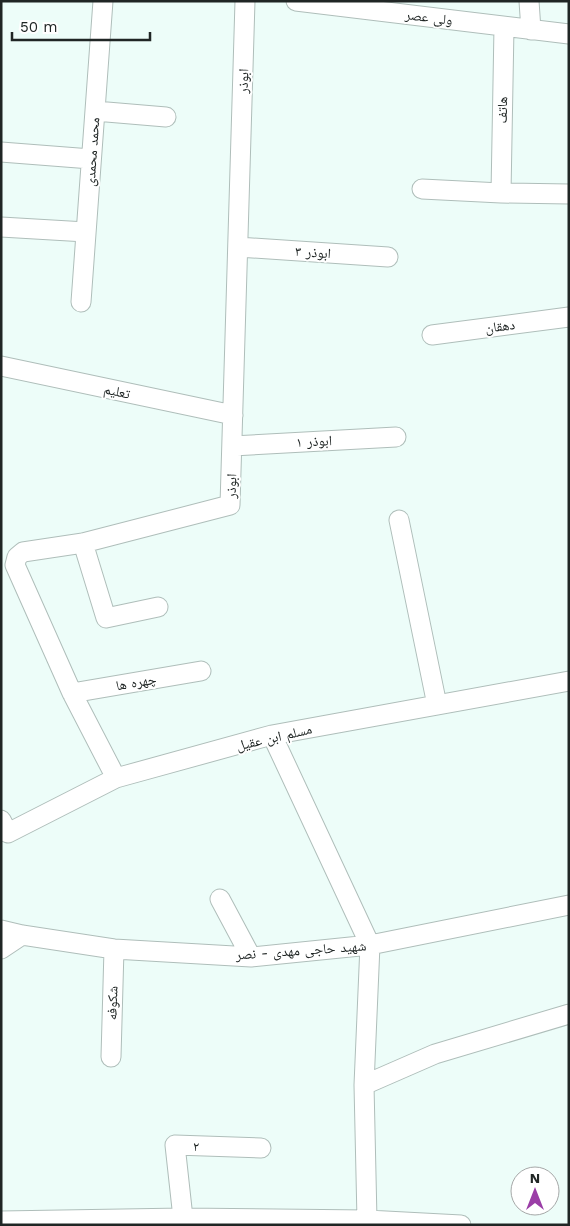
<svg xmlns="http://www.w3.org/2000/svg" width="570" height="1226" viewBox="0 0 570 1226" font-family="'Work Sans','Noto Naskh Arabic',sans-serif">
<style>
.lines{fill:none;stroke-linecap:round;stroke-linejoin:round}
.street-casing{stroke:#afbeba;stroke-width:21}
.street{stroke:#fff;stroke-width:19}
.labels{text-anchor:middle;stroke-width:4;stroke-linejoin:round;paint-order:stroke}
.street-label{font-size:14px;fill:#202625;stroke:#fff}
</style>
<rect width="100%" height="100%" fill="#edfdf9"/>
<g class="lines">
<defs>
<path id="street" d="M296,1L569,34
M529,1L531,30
M95,111L166,117
M1,152L91,159
M422,189L501,193L569,194
M501,193L504,27
M1,227L86,232
M238,247L388,257
M81,302L103,1
M432,335L569,317
M1,366L233,415
M232,446L396,437
M399,520L437,705
M83,543L106,618L158,607
M72,693L201,671
M272,735L370,945L364,1085L367,1220
M116,778L72,693L15,565L17,557L23,552L83,543L230,505L245,1
M1,820L8,833L116,778L272,735L569,681
M220,899L251,957
M1,930L22,935L114,949L251,957L370,945L569,905
M1,949L22,935
M111,1057L114,949
M364,1085L435,1054L569,1014
M183,1218L175,1145L261,1148
M1,1221L183,1218L367,1220L461,1225"/>
</defs>
<use href="#street" class="street-casing"/>
<use href="#street" class="street"/>
</g>
<g class="labels">
<g class="street-label">
<text transform="translate(429 17) rotate(7)" y="5">ولی عصر</text>
<text transform="translate(243 81) rotate(-88)" y="5">ابوذر</text>
<text transform="translate(502 110) rotate(-89)" y="5">هاتف</text>
<text transform="translate(92 152) rotate(-86)" y="5">محمد محمدی</text>
<text transform="translate(313 252) rotate(4)" y="5">ابوذر ۳</text>
<text transform="translate(500 326) rotate(-7)" y="5">دهقان</text>
<text transform="translate(117 391) rotate(12)" y="5">تعلیم</text>
<text transform="translate(314 441) rotate(-3)" y="5">ابوذر ۱</text>
<text transform="translate(231 486) rotate(-88)" y="5">ابوذر</text>
<text transform="translate(136 682) rotate(-10)" y="5">چهره ها</text>
<text transform="translate(274 737) rotate(-13)" y="5">مسلم ابن عقیل</text>
<text transform="translate(301 950) rotate(-4)" y="5">شهید حاجی مهدی - نصر</text>
<text transform="translate(112 1003) rotate(-88)" y="5">شکوفه</text>
<text transform="translate(196 1146) rotate(2)" y="5">۲</text>
</g>
</g>
<rect width="570" height="1226" fill="none" stroke="#202625" stroke-width="5"/>
<g transform="translate(535 1191)"><circle r="24" fill="#ffffff" stroke="#a6a8a8"/>
<path d="M0-4L9 19L0 12L-9 19Z" fill="#9b3ea7"/>
<text y="-8" font-size="14" font-weight="bold" text-anchor="middle" fill="#202625">N</text>
</g>
<path d="M12 32v8h138v-8" fill="none" stroke="#202625" stroke-width="2.5"/>
<text x="20" y="32" font-size="15" fill="#202625" stroke="#ffffff" stroke-width="4" paint-order="stroke">50 m</text>
</svg>
